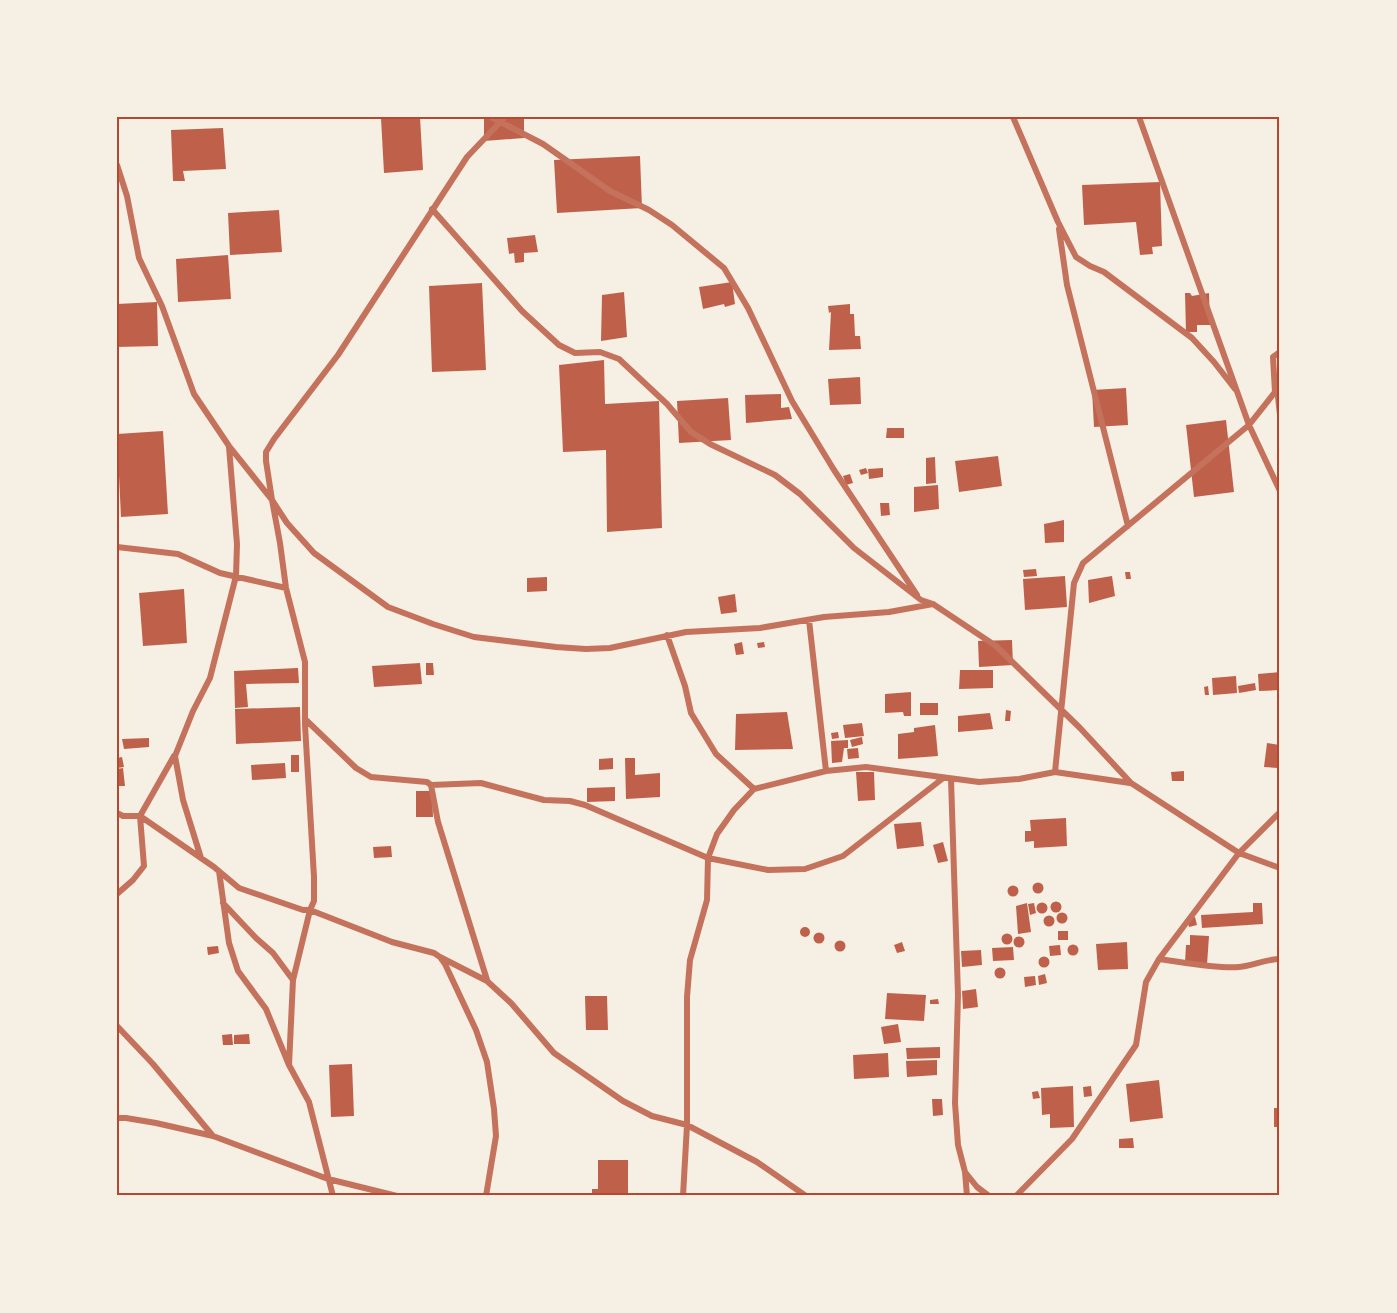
<svg xmlns="http://www.w3.org/2000/svg" width="1397" height="1313" viewBox="0 0 1397 1313" font-family="'Asap Condensed',sans-serif">
<style>
.building{fill:#bf614a}
.lines{fill:none;stroke-linecap:round;stroke-linejoin:round}
.minor{stroke:#c5725c;stroke-width:6}
.neatline{fill:none;stroke:#b5482f;stroke-width:2}
</style>
<rect width="100%" height="100%" fill="#f6efe4"/>
<path class="building" d="M420,117L423,170L384,173L381,118Z
M484,117H524V138L484,141Z
M223,128L226,169L183,171L185,181H173L171,130Z
M640,156L642,208L557,213L554,160Z
M1160,182L1162,246L1152,247L1153,254L1140,255L1136,222L1084,225L1082,185Z
M279,210L282,252L230,255L228,213Z
M535,235L538,252L524,253V262L515,263L514,253L509,254L507,238Z
M228,255L231,299L178,302L176,259Z
M732,282L735,304L725,307L724,304L703,309L699,287Z
M482,283L486,370L432,372L429,286Z
M624,292L627,337L601,341L602,295Z
M1185,293H1190L1192,296L1209,293L1210,325H1197V332H1186Z
M157,302L158,346L117,347V304Z
M850,304V314H854L855,336H860L861,349L829,350L831,312L829,313L828,306Z
M604,360L605,404L659,401L662,528L607,532L606,450L563,452L559,365Z
M860,377L861,404L830,405L828,379Z
M1126,388L1128,425L1094,427L1092,390Z
M781,394V408L789,407L792,419L746,423L745,395Z
M728,398L731,440L679,443L677,401Z
M1226,420L1234,492L1194,497L1186,425Z
M887,428H904V438H886Z
M163,431L168,514L121,517L117,434Z
M998,456L1002,486L959,492L955,461Z
M935,457L936,483L926,484V458Z
M866,468L868,473L861,475L859,470Z
M883,468V477L869,479L868,469Z
M850,474L853,483L846,485L843,476Z
M938,485L939,509L914,512V487Z
M880,503H889L890,515L881,516Z
M1064,520V542L1045,543L1044,524Z
M1036,569L1037,576L1024,577L1023,570Z
M1125,572H1130L1131,579H1126Z
M1065,576L1067,607L1025,610L1023,579Z
M1112,576L1115,596L1089,603L1088,580Z
M547,577V591L527,592V578Z
M184,589L187,643L143,646L139,593Z
M735,594L737,612L721,614L718,597Z
M1012,640L1013,665L979,667L978,641Z
M742,642L744,654L736,655L734,644Z
M764,642L765,647L758,648L757,643Z
M420,663L422,684L374,687L372,666Z
M426,663H433L434,675H426Z
M298,668L299,683L246,684L248,707L235,708L234,671Z
M960,670H993V688L959,689Z
M1280,672V690L1259,691L1258,674Z
M1236,676L1237,693L1213,695L1212,678Z
M1255,683L1256,690L1239,693L1238,686Z
M1208,686L1209,695H1205L1204,687Z
M911,692V716H904L903,712L885,713V694Z
M920,703H938V715H920Z
M300,707L301,741L236,744L235,709Z
M1006,710L1011,711L1010,721H1005Z
M787,712L793,749L735,750L736,714Z
M990,713L993,729L958,732V716Z
M862,723L864,736L845,738L843,725Z
M935,725L938,756L898,759V734L914,732V728Z
M838,732L839,738L832,739L831,733Z
M862,737L863,744L852,747L850,740Z
M149,738V747L124,749L122,739Z
M848,740V748H844L842,762L832,763L831,741Z
M1267,743L1280,745L1278,768L1264,767Z
M858,748L859,758L848,759L847,749Z
M291,755H299V772H291Z
M122,757L124,767L117,768V758Z
M613,758V769L599,770V759Z
M625,758H635V775L660,773V797L626,799Z
M285,763L286,778L252,780L251,765Z
M123,768L125,786H117V769Z
M1184,771V781H1172L1171,772Z
M856,772H874L875,800L858,801Z
M615,787V801L587,802V788Z
M416,791H432L433,817H416Z
M1066,818L1067,846L1034,848V841L1025,842V831H1031L1030,820Z
M921,822L924,846L897,849L894,824Z
M943,842L948,861L938,863L933,845Z
M391,846L392,857L374,858L373,847Z
M1032.5 888a5.5 5.5 0 1 1 11 0a5.5 5.5 0 1 1-11 0Z
M1007.5 891a5.5 5.5 0 1 1 11 0a5.5 5.5 0 1 1-11 0Z
M1050.5 907a5.5 5.5 0 1 1 11 0a5.5 5.5 0 1 1-11 0Z
M1036.5 908a5.5 5.5 0 1 1 11 0a5.5 5.5 0 1 1-11 0Z
M1027,903L1031,932L1018,934L1016,906Z
M1034,903L1036,913L1030,915L1028,904Z
M1253,903H1262L1263,924L1202,928L1201,915L1253,912Z
M1056.5 918a5.5 5.5 0 1 1 11 0a5.5 5.5 0 1 1-11 0Z
M1043.5 921a5.5 5.5 0 1 1 11 0a5.5 5.5 0 1 1-11 0Z
M1195,917L1197,925L1189,927L1187,919Z
M800 932a5 5 0 1 1 10 0a5 5 0 1 1-10 0Z
M1058,931H1068V940H1058Z
M813.5 938a5.5 5.5 0 1 1 11 0a5.5 5.5 0 1 1-11 0Z
M1001.5 939a5.5 5.5 0 1 1 11 0a5.5 5.5 0 1 1-11 0Z
M1190,935L1209,936L1207,965L1185,963L1186,945H1190Z
M1013.5 942a5.5 5.5 0 1 1 11 0a5.5 5.5 0 1 1-11 0Z
M834.5 946a5.5 5.5 0 1 1 11 0a5.5 5.5 0 1 1-11 0Z
M902,942L905,951L897,953L894,945Z
M1127,942L1128,969L1098,970L1096,944Z
M1067.5 950a5.5 5.5 0 1 1 11 0a5.5 5.5 0 1 1-11 0Z
M1060,945L1061,955L1050,956L1049,946Z
M218,946L219,953L208,955L207,947Z
M1013,947L1014,960L993,961L992,948Z
M981,950L982,965L962,967L961,951Z
M1038.5 962a5.5 5.5 0 1 1 11 0a5.5 5.5 0 1 1-11 0Z
M994.5 973a5.5 5.5 0 1 1 11 0a5.5 5.5 0 1 1-11 0Z
M1045,974L1047,983L1039,985L1038,976Z
M1035,976L1036,985L1025,987L1024,977Z
M976,989L978,1007L963,1009L962,991Z
M887,993L926,995L924,1021L885,1019Z
M585,996H607L608,1030H586Z
M938,999L939,1004H930V1000Z
M898,1024L901,1042L884,1044L881,1027Z
M232,1034L233,1045H223L222,1035Z
M249,1034L250,1044H234V1035Z
M940,1047V1058L907,1059L906,1048Z
M888,1053L889,1077L854,1079L853,1055Z
M937,1060V1075L907,1077L906,1061Z
M352,1064L354,1116L331,1117L329,1065Z
M1159,1080L1163,1118L1130,1122L1126,1084Z
M1073,1086L1074,1127L1050,1128V1114L1042,1115L1041,1088Z
M1091,1086L1092,1096L1084,1097L1083,1087Z
M1038,1091L1040,1098L1033,1099L1032,1092Z
M932,1099H942L943,1115L933,1116Z
M1274,1108H1280V1127H1274Z
M1133,1138L1134,1148H1119V1139Z
M598,1160H628V1196H592V1189H598Z"/>
<g class="lines">
<path class="minor" d="M491,117L543,144L610,191L649,210L672,225L724,268L748,308L792,401L834,470L917,595
M505,117L467,157L338,355L274,439L266,452V461L272,500L287,523L314,553L388,607L433,624L474,637L556,647L586,649L610,648L686,632L760,628L824,617L889,612L933,604
M1013,117L1058,222L1076,257L1090,266L1104,272L1192,338L1214,362L1235,389
M1139,117L1249,425L1280,491
M117,165L127,196L139,258L162,306L194,394L229,446L272,500L280,543L286,588L305,662V725L314,877V901L310,910L392,942L434,953L440,957L445,964L476,1030L487,1062L494,1109L496,1136L486,1196
M432,209L522,311L559,345L575,353L600,352L619,359L667,404L691,432L710,444L775,475L800,494L854,548L921,600L933,604L996,646L1080,728L1131,783L1239,853L1280,868
M1059,229L1067,285L1128,526
M1277,388L1280,415
M117,547L178,554L220,573L286,588
M809,620L826,771
M667,635L685,686L691,713L716,754L754,789
M305,719L356,768L371,777L427,782L431,785L438,822L487,980
M1055,772L1074,583L1083,563L1249,425L1275,392L1273,357L1280,352
M951,779L958,995L955,1103L958,1145L965,1172L967,1196
M431,785L481,783L544,800L570,801L585,805L708,858L768,870L805,869L843,856L942,779
M117,813L123,816H140L214,867L239,888L303,910H310L293,980L289,1065
M201,858L183,800L175,756L193,711L210,678L236,576L237,544L229,447
M219,871L229,943L238,971L266,1009L289,1065L309,1102L333,1196
M117,894L133,880L144,866L140,816L174,756
M223,903L256,938L273,953L293,980
M440,957L487,981L511,1003L554,1053L623,1101L652,1116L687,1125L757,1162L806,1196
M1159,959C1183,962 1215,969 1239,967C1253,966 1265,959 1280,959
M117,1026L153,1064L213,1136
M117,1118H126L156,1123L213,1136L328,1179L397,1196
M965,1172L977,1187L989,1196
M683,1196L687,1125V997L690,960L707,900L708,858L717,834L734,810L754,789L826,771L866,767L979,782L1019,779L1055,772L1130,783
M1016,1196L1072,1139L1136,1045L1146,982L1159,959L1239,853L1280,812"/>
</g>
<rect width="1397" height="1313" fill="none" stroke="#f6efe4" stroke-width="237"/>
<rect x="118" y="118" width="1160" height="1076" class="neatline"/>
</svg>
